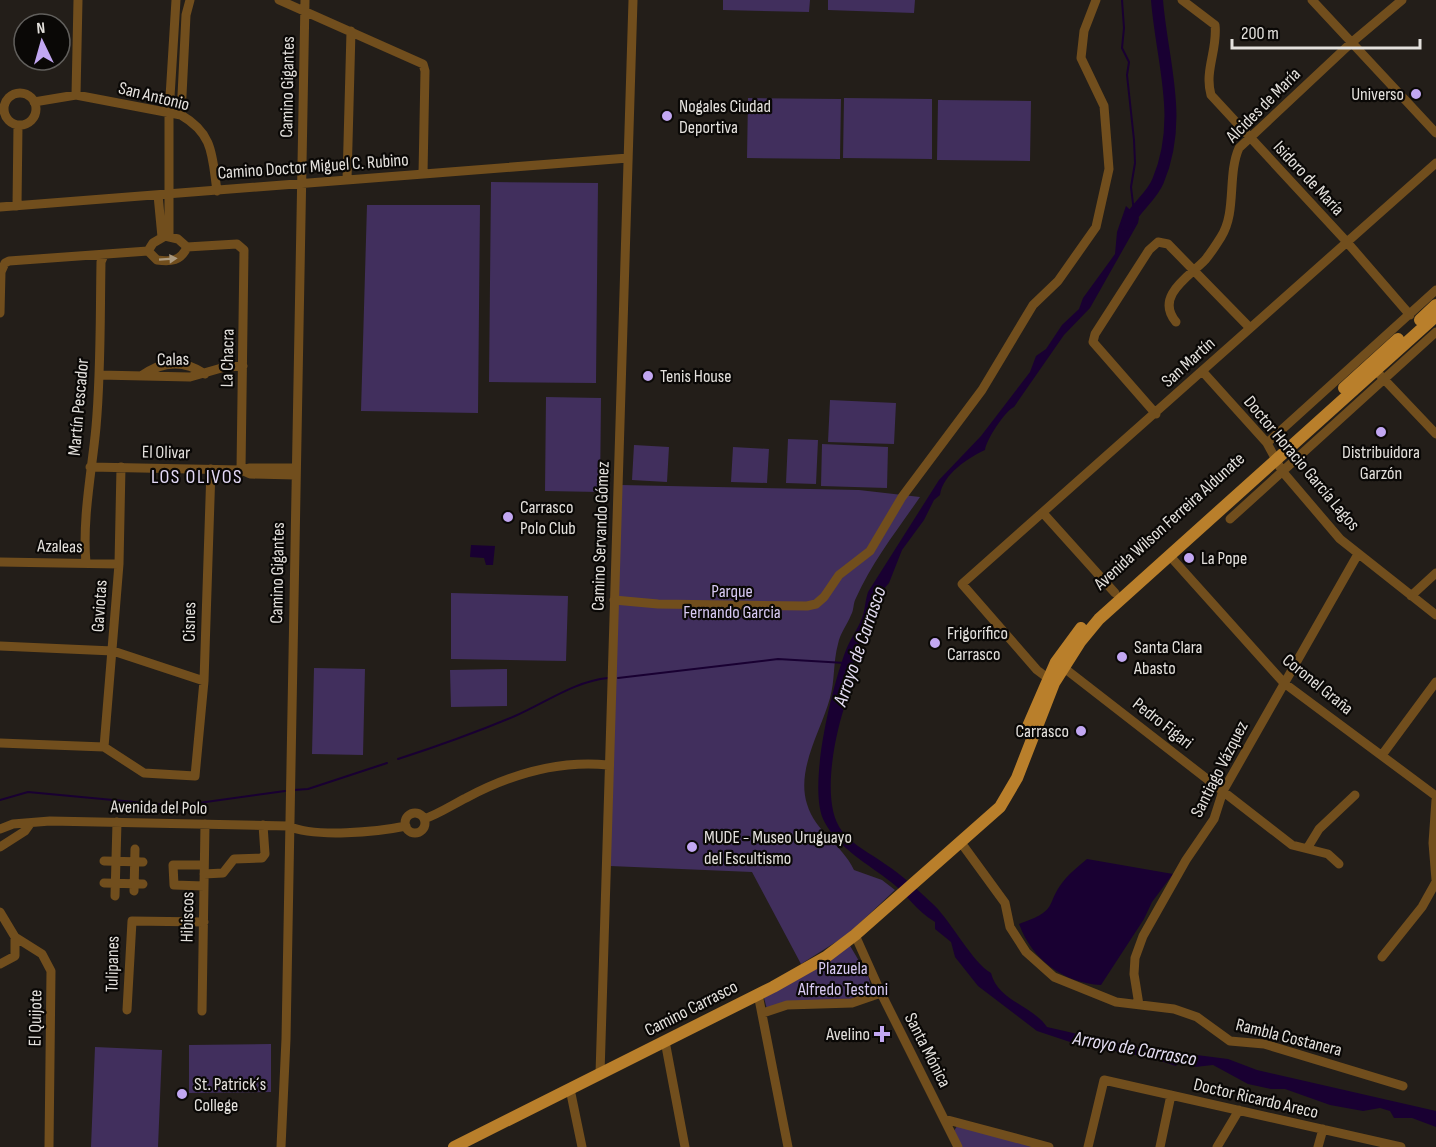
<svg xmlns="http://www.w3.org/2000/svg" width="1436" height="1147" viewBox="0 0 1436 1147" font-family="'Sofia Sans Condensed',sans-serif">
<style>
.green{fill:#412f5d}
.water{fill:#190032}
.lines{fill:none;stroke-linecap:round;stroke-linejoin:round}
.stream{stroke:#190032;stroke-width:2}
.river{stroke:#190032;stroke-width:12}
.minor{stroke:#714e1d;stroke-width:9}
.major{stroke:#b97f2b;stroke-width:12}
.oneway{fill:#aa987d}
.poi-dot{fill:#c2a7f2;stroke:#0a0806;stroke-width:2}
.labels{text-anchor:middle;stroke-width:4.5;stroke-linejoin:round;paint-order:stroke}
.street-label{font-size:18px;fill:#e4e1dd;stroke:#0a0806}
.poi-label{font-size:18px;fill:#e4e1dd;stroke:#0a0806;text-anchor:start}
.park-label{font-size:18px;fill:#d8caf3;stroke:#0a0806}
.neighbourhood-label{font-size:20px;letter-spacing:1.5px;fill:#e2d8f5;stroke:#0a0806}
.water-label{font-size:20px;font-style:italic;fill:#e3dcf1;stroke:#0a0806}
</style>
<rect width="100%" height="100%" fill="#231e19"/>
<path class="green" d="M723,0H810L809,12L723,10Z
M828,0H915L914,13L828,10Z
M748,98L841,99L840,159L747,158Z
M844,98L932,99V159L843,158Z
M938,100L1031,101L1030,161L937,160Z
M491,182L598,183L596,383L489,382Z
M367,205H480L478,413L361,411Z
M546,397L601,398L600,492L545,491Z
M830,400L896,403L894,444L828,442Z
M788,439L818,440L816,484L786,483Z
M822,444L888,447L887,488L821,486Z
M634,445L669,447L667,482L632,480Z
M733,447L769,449L767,483L731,482Z
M621,485L859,490L920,497C898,529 872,562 856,598C853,603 854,610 851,615C847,625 840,633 838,644C833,662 835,681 830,698C821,731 796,769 807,804C815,832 842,844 854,870L882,880L895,890L847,935L801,964L752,872L610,866Z
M451,593L568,596L566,661L451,659Z
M314,668L365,669L363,755L312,754Z
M507,669V706L451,707L450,670Z
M849,944L869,978L871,990L857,999L767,1009L764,998Z
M271,1044V1092L189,1093V1045Z
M95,1047L162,1050L158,1147H91Z
M957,1126L1039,1147H962L954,1131Z"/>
<path class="water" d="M1126,206L1139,218L1138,223L1090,308L1064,335L1014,407C1005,411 986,440 985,450C968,458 943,474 940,495L934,500L924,520L902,550L889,583L877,597L871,619L862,634L845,695L846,702C835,734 820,803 842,831C854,846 870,853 885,864C902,875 919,891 934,905C952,923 973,963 991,973C998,1001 1032,1005 1047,1027L1134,1047L1228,1059L1257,1070L1436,1111V1127L1412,1118H1394L1390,1111L1380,1108L1363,1111L1330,1105L1285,1089H1271L1248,1084L1213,1065L1195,1067L1179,1062L1176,1066L1142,1055H1130L1101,1047L1079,1045L1037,1031L978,986L955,957L951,942L935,929V922C916,911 907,894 891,882C868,864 838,848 824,821C807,788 832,686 846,650C850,639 858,629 862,618C865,611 865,601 868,592L939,480L981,436L1030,372L1036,356L1046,349L1062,325L1079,309L1083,298L1115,254L1117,232Z
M471,545L495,546L493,565H486L484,558L470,557Z
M1087,859L1173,874L1152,902L1144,919L1101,985C1064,983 1032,960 1019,924C1062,909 1043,905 1066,878C1072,871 1080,865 1087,859Z"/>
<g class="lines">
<path class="stream" d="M1122,0L1124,28L1122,48L1129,62L1127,75L1134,140L1135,163L1131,187L1134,212
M618,678L778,659L845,663
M398,759C438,746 477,732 515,716C545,703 575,681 608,678
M294,790L308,789L387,763
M0,800L28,792L177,806L285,791"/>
<path class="river" d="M1127,225C1134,208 1151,198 1158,181C1184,119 1162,63 1157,0"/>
<path class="minor" d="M279,0L423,64L425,71L423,174
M1182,0L1215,25C1218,49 1204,71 1211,95L1346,241L1410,315
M1312,0L1436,133
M4 109a16 16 0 1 1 32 0a16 16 0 1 1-32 0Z
M76,95L78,0
M34,102L76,95L181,115C214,134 212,156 217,191
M181,115L186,15L190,0
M347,180L351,31
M158,195L162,237
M17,206L18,125
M0,207L628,158
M169,236V113L176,0
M187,247L237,244L244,250L241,470
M148,251L153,243L165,236L178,239L187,247
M148,251L157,260C171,262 181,261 187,247
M0,313L1,272L5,263L9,261L148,251
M1176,322C1154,296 1190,276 1205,260C1211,253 1216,245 1221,237C1237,212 1227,175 1239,148L1351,43L1402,0
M1203,372L1267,443L1282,471L1340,539L1436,615
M99,375L190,377L225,367L243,366
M1380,375L1436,434
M141,376C162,361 183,359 205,374
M1156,414L1093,342L1095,334L1149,250L1158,242L1168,244L1250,328
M1267,443L1436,290
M90,467L241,470L250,468H295
M241,470L250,474L295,475
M1043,513L1115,593
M1230,519L1436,332
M1169,555L1284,683L1436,796
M0,562L119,564
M86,563C82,518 92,471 96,427C101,372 100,317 101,262L104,255
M1411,596L1436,573
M614,600L658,604L807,606L816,604L824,597L839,575L870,551L902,497L982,390L1033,305L1058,281L1096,227L1109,169L1104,106L1081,58L1084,31L1096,0
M0,646L113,651L204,681
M1059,664L1292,845L1328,854L1339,864
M1053,682L1037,670L962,584L1436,163
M0,743L104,747
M104,747L144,773L195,776L204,681L211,469
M104,747L119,564L121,467
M1382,755L1436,682
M1436,800L1433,843L1436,880
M405 823a10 10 0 1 1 20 0a10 10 0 1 1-20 0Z
M424,819C439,814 452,805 466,798C509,775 558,760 608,765
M0,829L13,824L50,821L288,826C315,838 377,832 406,826
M962,844L1005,903L1010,927L1026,952L1054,977L1116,1002L1174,1009L1197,1017L1230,1041L1264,1044L1403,1086
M0,847L25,831L30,824
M1308,847L1319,829L1355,795
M104,861L143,862
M204,865H173L174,885L204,886
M204,874L223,873L234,859L262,858L265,854L263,825
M104,883L143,884
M134,891L135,849
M115,896L117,822
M0,912L15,937L42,954L51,971L49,1147
M855,935L881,993L958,1147
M1382,957L1422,907L1436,882
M0,964L15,956V937
M758,994L788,1147
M1139,1005L1134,974L1135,958L1143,936L1186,860L1214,819L1223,791L1358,554
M127,1010L132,921L204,922
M202,1011L205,824
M763,1013L787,1005L852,1003L881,993
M665,1041L685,1147
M600,1074L633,0
M570,1089L582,1147
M944,1119L1049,1147
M281,1147L286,1039L305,0
M1088,1147L1104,1080L1401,1147
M1160,1147L1171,1095
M1217,1147L1239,1110
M1318,1147L1323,1129"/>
<path class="major" d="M1420,320L1436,305
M1344,388L1398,339
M1026,731L1056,662L1081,628
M454,1147L773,987L826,957L855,935L1000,807L1017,778L1054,683L1080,642L1099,619L1436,316"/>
</g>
<defs><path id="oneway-solid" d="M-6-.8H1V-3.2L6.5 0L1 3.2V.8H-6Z" transform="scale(1.5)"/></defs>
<use class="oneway" href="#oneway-solid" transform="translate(168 259) rotate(-4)"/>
<g class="poi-dot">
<circle cx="1416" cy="94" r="6"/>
<circle cx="667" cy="116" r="6"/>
<circle cx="648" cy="376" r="6"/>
<circle cx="1381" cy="432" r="6"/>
<circle cx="508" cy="517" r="6"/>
<circle cx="1189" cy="558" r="6"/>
<circle cx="935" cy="643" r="6"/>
<circle cx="1122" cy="657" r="6"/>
<circle cx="1081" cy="731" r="6"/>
<circle cx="692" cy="847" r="6"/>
<path d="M879 1025h6v6h6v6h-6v6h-6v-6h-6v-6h6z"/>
<circle cx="182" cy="1094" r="6"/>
</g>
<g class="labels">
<g class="street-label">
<text transform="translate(287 87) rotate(-89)" y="6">Camino Gigantes</text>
<text transform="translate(154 96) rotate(14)" y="6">San Antonio</text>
<text transform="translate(1263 105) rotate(-45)" y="6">Alcides de María</text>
<text transform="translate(313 166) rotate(-4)" y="6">Camino Doctor Miguel C. Rubino</text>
<text transform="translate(1309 178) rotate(47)" y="6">Isidoro de María</text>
<text transform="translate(227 358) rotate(-89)" y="6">La Chacra</text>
<text transform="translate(173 359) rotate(-1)" y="6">Calas</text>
<text transform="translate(1188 362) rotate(-42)" y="6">San Martín</text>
<text transform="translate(78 407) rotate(-85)" y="6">Martín Pescador</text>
<text transform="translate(166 452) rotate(1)" y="6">El Olivar</text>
<text transform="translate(1302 463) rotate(50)" y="6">Doctor Horacio García Lagos</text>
<text transform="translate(1169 521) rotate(-42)" y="6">Avenida Wilson Ferreira Aldunate</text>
<text transform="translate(600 536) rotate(-88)" y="6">Camino Servando Gómez</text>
<text transform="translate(60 546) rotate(1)" y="6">Azaleas</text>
<text transform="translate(277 573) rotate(-89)" y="6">Camino Gigantes</text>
<text transform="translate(99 606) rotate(-86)" y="6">Gaviotas</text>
<text transform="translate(189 622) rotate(-89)" y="6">Cisnes</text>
<text transform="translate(1318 684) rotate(39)" y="6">Coronel Graña</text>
<text transform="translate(1163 723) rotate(38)" y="6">Pedro Figari</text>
<text transform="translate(1219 769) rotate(-63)" y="6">Santiago Vázquez</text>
<text transform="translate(159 807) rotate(1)" y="6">Avenida del Polo</text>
<text transform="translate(187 917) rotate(-89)" y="6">Hibiscos</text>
<text transform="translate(112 964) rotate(-89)" y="6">Tulipanes</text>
<text transform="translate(691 1008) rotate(-27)" y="6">Camino Carrasco</text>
<text transform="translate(35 1018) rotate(-89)" y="6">El Quijote</text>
<text transform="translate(1289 1037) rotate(14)" y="6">Rambla Costanera</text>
<text transform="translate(928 1050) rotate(63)" y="6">Santa Mónica</text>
<text transform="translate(1256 1098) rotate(13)" y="6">Doctor Ricardo Areco</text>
</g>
<g class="poi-label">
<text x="1404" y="100" text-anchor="end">Universo</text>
<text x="679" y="112">Nogales Ciudad<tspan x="679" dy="21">Deportiva</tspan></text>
<text x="660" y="382">Tenis House</text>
<text x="1381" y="458" text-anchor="middle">Distribuidora<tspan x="1381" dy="21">Garzón</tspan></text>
<text x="520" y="513">Carrasco<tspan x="520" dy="21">Polo Club</tspan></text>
<text x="1201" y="564">La Pope</text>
<text x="947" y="639">Frigorífico<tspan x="947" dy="21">Carrasco</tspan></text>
<text x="1134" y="653">Santa Clara<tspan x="1134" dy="21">Abasto</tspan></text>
<text x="1069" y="737" text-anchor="end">Carrasco</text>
<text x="704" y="843">MUDE - Museo Uruguayo<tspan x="704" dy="21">del Escultismo</tspan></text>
<text x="870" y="1040" text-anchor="end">Avelino</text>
<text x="194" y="1090">St. Patrick´s<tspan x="194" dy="21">College</tspan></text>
</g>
<g class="park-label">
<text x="732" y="597">Parque<tspan x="732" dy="21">Fernando Garcia</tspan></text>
<text x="843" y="974">Plazuela<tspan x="843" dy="21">Alfredo Testoni</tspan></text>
</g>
<g class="neighbourhood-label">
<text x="197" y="483">LOS OLIVOS</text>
</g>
<g class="water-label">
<text transform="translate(859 646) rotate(-71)" y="7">Arroyo de Carrasco</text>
<text transform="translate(1135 1048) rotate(10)" y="7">Arroyo de Carrasco</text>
</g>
</g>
<g transform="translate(42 42) rotate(355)"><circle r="28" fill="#0a0806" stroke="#615f5c" stroke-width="1.5"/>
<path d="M0-4.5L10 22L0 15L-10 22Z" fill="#c2a7f2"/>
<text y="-9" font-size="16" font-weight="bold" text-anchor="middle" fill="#e4e1dd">N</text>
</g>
<path d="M1232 39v9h188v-9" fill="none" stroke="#e4e1dd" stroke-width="3"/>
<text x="1241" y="39" font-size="18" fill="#e4e1dd" stroke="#0a0806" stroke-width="4.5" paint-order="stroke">200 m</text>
</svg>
